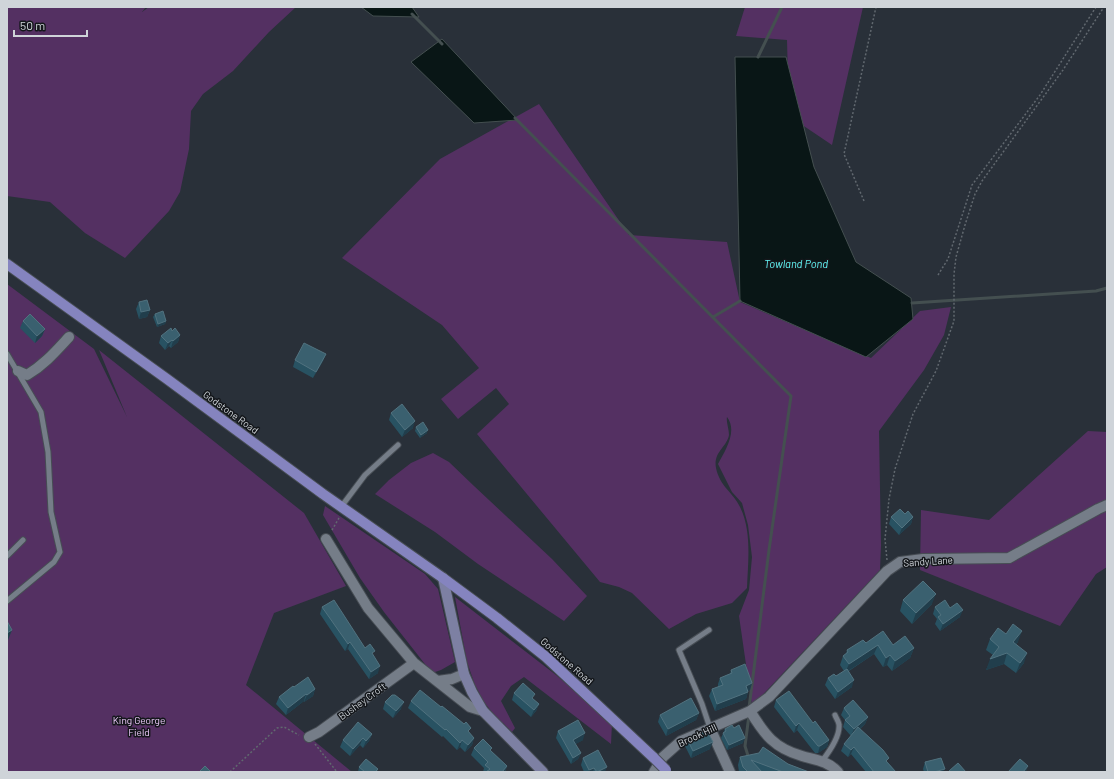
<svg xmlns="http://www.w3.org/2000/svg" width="1114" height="779" viewBox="0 0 1114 779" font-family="Barlow,sans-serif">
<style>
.green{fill:#543062}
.water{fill:#091616;stroke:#444f50}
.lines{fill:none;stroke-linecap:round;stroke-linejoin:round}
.stream{stroke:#444f50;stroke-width:3}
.lane-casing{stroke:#474d54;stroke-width:7}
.street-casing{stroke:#474d54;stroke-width:12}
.secondary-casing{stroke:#474d54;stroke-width:12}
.primary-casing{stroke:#474d54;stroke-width:12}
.path{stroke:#61686f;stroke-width:1.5;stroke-dasharray:2 2;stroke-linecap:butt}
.lane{stroke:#757d88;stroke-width:5}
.street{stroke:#757d88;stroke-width:10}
.secondary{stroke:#7d80a3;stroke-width:10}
.primary{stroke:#8584bf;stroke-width:10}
.primary-bridge-casing{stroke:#474d54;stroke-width:12;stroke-linecap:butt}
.primary-bridge{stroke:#8584bf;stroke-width:10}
.wall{fill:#285262}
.shaded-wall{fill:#213e4c}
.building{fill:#3a606f;stroke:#51727f}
.labels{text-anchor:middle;stroke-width:3;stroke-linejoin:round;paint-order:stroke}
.street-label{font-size:10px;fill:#cfd4d9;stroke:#14171b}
.park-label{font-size:10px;fill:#edcafb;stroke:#14171b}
.water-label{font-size:11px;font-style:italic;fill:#62f5f5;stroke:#14171b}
</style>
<rect width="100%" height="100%" fill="#293039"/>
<path class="green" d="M7,7H146L142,12L149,7H296L269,32L233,71L203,94L191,111L189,149L180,192L169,211L125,258L85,233L50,202L7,196Z
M745,7H863L832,145L789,116L787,40L736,36Z
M539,104L629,235L727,242L740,302L871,358L920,311L951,307L944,335L924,370L879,431L881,545L880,570L752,706L739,616L749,590L752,557L748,525L742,503L732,492L718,464C725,451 738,431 727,417C726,422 729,429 729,435C727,447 713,452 716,468C720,487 733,492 740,507C752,531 748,562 747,588L732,603L696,614L669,629L632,593L619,587L600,582L477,434L509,404L496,388L458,419L441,399L479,368L442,325L342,258L440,159Z
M7,284L94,349L127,417L99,350L304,513L346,586L274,613L246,685L352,772H7Z
M1088,431L1107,432V567L1096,574L1060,626L920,570L921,510L989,520Z
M433,453L449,462L474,486L552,559L587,596L564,621L478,564L435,532L375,494L389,480L411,463Z
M325,506L425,574L438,589L455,662L441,670L432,673L384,612L360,578L323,515Z
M455,597L556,675L612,723L611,744L524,677L511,686L501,701L515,728L512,732L503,723L502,725L484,702L475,685L467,662Z"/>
<path class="water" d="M361,7H412L419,17L373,16Z
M442,39L518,120L474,123L411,62Z
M735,57H786L814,167L856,262L911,298L913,319L866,357L740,301Z"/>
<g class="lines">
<path class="stream" d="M412,14L442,44
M758,57L782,7
M515,118L791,396L769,550L749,708
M912,303L1096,291L1107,288
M713,317L740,301
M749,715L745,746L749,759"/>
<defs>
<path id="lane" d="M7,354L41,412L48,452L51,512L60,552L54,562L7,601
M341,507L365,475L398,445
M7,556L23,540
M709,630L679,650L702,704L710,728
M822,761C829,752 840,737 839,725C839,722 836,718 835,715"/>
<path id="street" d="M18,371L27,375C44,365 56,351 69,337
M326,539L368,608L414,663L470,707L483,711
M438,681L452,679L464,674
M750,711C765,735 774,748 802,756C816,760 828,761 838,772
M710,728L730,772
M309,737L319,732L414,663
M654,772L663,757L681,741L750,711L769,697L887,571L900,562L923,559L1009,558L1098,509L1107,505"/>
<path id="secondary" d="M443,578L464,674L472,692L483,711L543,772"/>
<path id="primary" d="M7,264L167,379L323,494L443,578L497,618L546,657L654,758"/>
</defs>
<use href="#lane" class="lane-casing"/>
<use href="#street" class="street-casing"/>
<use href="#secondary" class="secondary-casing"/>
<use href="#primary" class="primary-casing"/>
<path class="path" d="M864,201L844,154L876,7
M938,275L948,259L972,185L1040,95L1096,7
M332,530L339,518
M887,560L885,539L889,499L895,469L913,414L936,371L954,321V274L956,257L965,225L975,194L982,181L1063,70L1104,7
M315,744L337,772
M230,772L277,728L284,727L299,735"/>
<use href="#lane" class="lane"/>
<use href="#street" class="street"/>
<use href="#secondary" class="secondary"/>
<use href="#primary" class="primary"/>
<defs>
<path id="primary-bridge" d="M654,758L666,770"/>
</defs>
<use href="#primary-bridge" class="primary-bridge-casing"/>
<use href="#primary-bridge" class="primary-bridge"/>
</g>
<path class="wall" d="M139,302L150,310L147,317L139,319L136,309Z
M155,314L166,321L165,324L157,327L153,317Z
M23,321L45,329L42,336L35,343L20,328Z
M172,331L180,335L178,342L171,348L169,346L165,350L159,343L161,336Z
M326,354L323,361L313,378L293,367L295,360Z
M391,413L413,428L402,437L389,420Z
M416,427L427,433L420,438L415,431Z
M905,514L913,517L911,524L899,535L889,524L891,517Z
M903,600L932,604L912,624L900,611Z
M322,607L373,656L378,673L369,679L348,649L345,651L320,614Z
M935,607L950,608L960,617L940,631L935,624L937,619L933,614Z
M1006,634L1018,642L1016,644L1024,663L1016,673L1004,664L986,670L993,655L986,650L990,639Z
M866,643L893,645L914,648L910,658L892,671L887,665L883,667L874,654L849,671L852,687L835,699L825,685L828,678L836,676L844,671L840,665L843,656L846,654L847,650Z
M731,670L752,683L750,690L748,691L746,699L715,711L709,696L712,689L718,687V684L720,678L730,674Z
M294,687L315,689L313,696L304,702V701L286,715L276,704L279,697Z
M514,693L533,699L539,704L536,711L531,717L512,700Z
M776,700L813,723L829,740L827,747L818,753H815L797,730L794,733L774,707Z
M411,701L469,733L474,738L472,745L465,752L460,747L457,750L443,736L442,737L408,708Z
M385,702L401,709L393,718L383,709Z
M844,708L868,717L865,724L860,729L896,772H866L851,754L848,757L841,751L844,744L851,736L843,727L845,720L841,715Z
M699,713L696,720L666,736L658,722L660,715Z
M734,728L743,743L727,750L721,738L725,729Z
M558,731L583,740L575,744L581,753L578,759L571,764L556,738Z
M372,734L369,741L363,748L360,745L350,756L340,747L343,740Z
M687,739L710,749L691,758L685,746Z
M474,748L491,751L507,766L505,772H483L484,768L471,755Z
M740,757L788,764L809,772H739L738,765Z
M583,758L605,772H584L581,765Z
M925,762L943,772H924L923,769Z
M359,767L378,769L377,772H358Z"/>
<path class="shaded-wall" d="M150,310L147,317L139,319L141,312Z
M166,321L165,324L157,327L158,324Z
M45,329L42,336L35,343L37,336Z
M180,335L178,342L171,348L173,341Z
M172,340L169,346L165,350L168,343Z
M326,354L323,361L313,378L316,372Z
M415,421L413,428L402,437L405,430Z
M428,430L427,433L420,438L421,435Z
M913,517L911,524L899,535L902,528Z
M936,594L932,604L912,624L916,613Z
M963,610L960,617L940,631L943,624Z
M12,630L8,640L7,641V633Z
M1022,631L1018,642L1010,652L1013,642Z
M350,642L348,649L345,651L348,644Z
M878,645L874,654L845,673L849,664Z
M914,648L910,658L892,671L895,661Z
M1007,653L1004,664L986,670L990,659Z
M1027,653L1024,663L1016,673L1020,663Z
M890,655L887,665L883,667L886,658Z
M380,666L378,673L369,679L371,672Z
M854,680L852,687L835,699L838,692Z
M752,683L750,690L743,693L746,686Z
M315,689L313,696L304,702L307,695Z
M748,692L746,699L715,711L717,704Z
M306,694L304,701L286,715L288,708Z
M404,702L401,709L393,718L396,711Z
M539,704L536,711L531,717L534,710Z
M699,713L696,720L666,736L668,729Z
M868,717L865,724L851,736L854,729Z
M799,723L797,730L794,733L796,726Z
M585,733L583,740L571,747L573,740Z
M372,734L369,741L363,748L366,741Z
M363,738L360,745L350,756L353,749Z
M474,738L472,745L465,752L468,745Z
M745,738L743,743L727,750L729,745Z
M462,740L460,747L457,750L460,743Z
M829,740L827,747L818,753L820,746Z
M713,742L710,749L691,758L693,751Z
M854,747L851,754L848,757L851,750Z
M581,753L578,759L571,764L573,758Z
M507,766L505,772H501Z
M1028,766L1026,772H1023Z
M607,767L605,772H597Z
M594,768L593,772H589V770Z
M945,769L943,772H934Z"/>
<path class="building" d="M147,300L150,310L141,312L139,302Z
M163,311L166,321L158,324L155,314Z
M30,314L45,329L37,336L23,321Z
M171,328L172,331L175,328L180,335L173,341L172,340L168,343L161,336Z
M304,343L326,354L316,372L295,360Z
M402,404L415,421L405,430L391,413Z
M423,422L428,430L421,435L416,427Z
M900,509L905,514L908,511L913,517L902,528L891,517Z
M923,581L936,594L916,613L903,600Z
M334,600L365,648L370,644L375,651L372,653L380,666L371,672L350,642L348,644L322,607Z
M945,600L950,608L957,603L963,610L943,624L938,617L941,615L935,607Z
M7,621L12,630L7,633Z
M1013,624L1022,631L1013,642L1027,653L1020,663L1007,653L990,659L999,647L990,639L998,628L1006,634Z
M883,631L893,645L905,636L914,648L895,661L890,655L886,658L878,645L849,664L843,656L848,652L847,650L863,640L866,643Z
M745,664L752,683L746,686L748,692L717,704L712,689L723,685L720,678L732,673L731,670Z
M847,669L854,680L838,692L828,678L834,674L836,676Z
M308,677L315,689L307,695L306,694L288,708L279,697L293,686L294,687Z
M523,683L535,694L532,698L539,704L534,710L514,693Z
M420,690L441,707L442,706L464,724L466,722L471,728L468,731L474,738L468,745L462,740L460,743L446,729L445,730L411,701Z
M789,691L813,723L815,721L829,740L820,746H818L799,723L796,726L776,700Z
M392,695H395L404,702L396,711L385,702Z
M691,698L699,713L668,729L660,715Z
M853,700L868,717L854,729L845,720L850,716L844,708Z
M578,720L585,733L573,740L581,753L573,758L558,731Z
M358,722L372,734L366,741L363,738L353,749L343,740Z
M732,725L734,728L739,725L745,738L729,745L723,733L726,731L725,729Z
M858,727L883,750L889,758L886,761L896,772H874L854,747L851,750L844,744Z
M707,731L713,742L693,751L687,739Z
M483,739L492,748L490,750L507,766L502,772H486L490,769L485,765L488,762L474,748Z
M763,747L788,764L809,772H783L751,760L762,772H748L743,767L740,757L759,753Z
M598,750L607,767L597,772L594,768L589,770L583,758Z
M941,758L945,769L934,772H928L925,762Z
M366,759L378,769L375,772H365L359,767Z
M1020,759L1028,766L1023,772H1008Z
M958,763L966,772H950L949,771Z
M205,766L211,772H199Z"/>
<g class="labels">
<g class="street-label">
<text transform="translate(231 412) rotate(36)" y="4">Godstone Road</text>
<text transform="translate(928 561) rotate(-4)" y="4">Sandy Lane</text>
<text transform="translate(567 661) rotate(41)" y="4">Godstone Road</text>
<text transform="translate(362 701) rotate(-36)" y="4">Bushey Croft</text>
<text transform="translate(697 735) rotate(-25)" y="4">Brook Hill</text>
</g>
<g class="park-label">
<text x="139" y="724">King George<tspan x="139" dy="12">Field</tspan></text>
</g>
<g class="water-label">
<text x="796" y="268">Towland Pond</text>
</g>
</g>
<rect width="1114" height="779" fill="none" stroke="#cfd4d9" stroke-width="16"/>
<path d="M14 30v6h73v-6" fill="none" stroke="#cfd4d9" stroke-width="2"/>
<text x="20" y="30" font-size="12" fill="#cfd4d9" stroke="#14171b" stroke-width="3" paint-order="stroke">50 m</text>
</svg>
